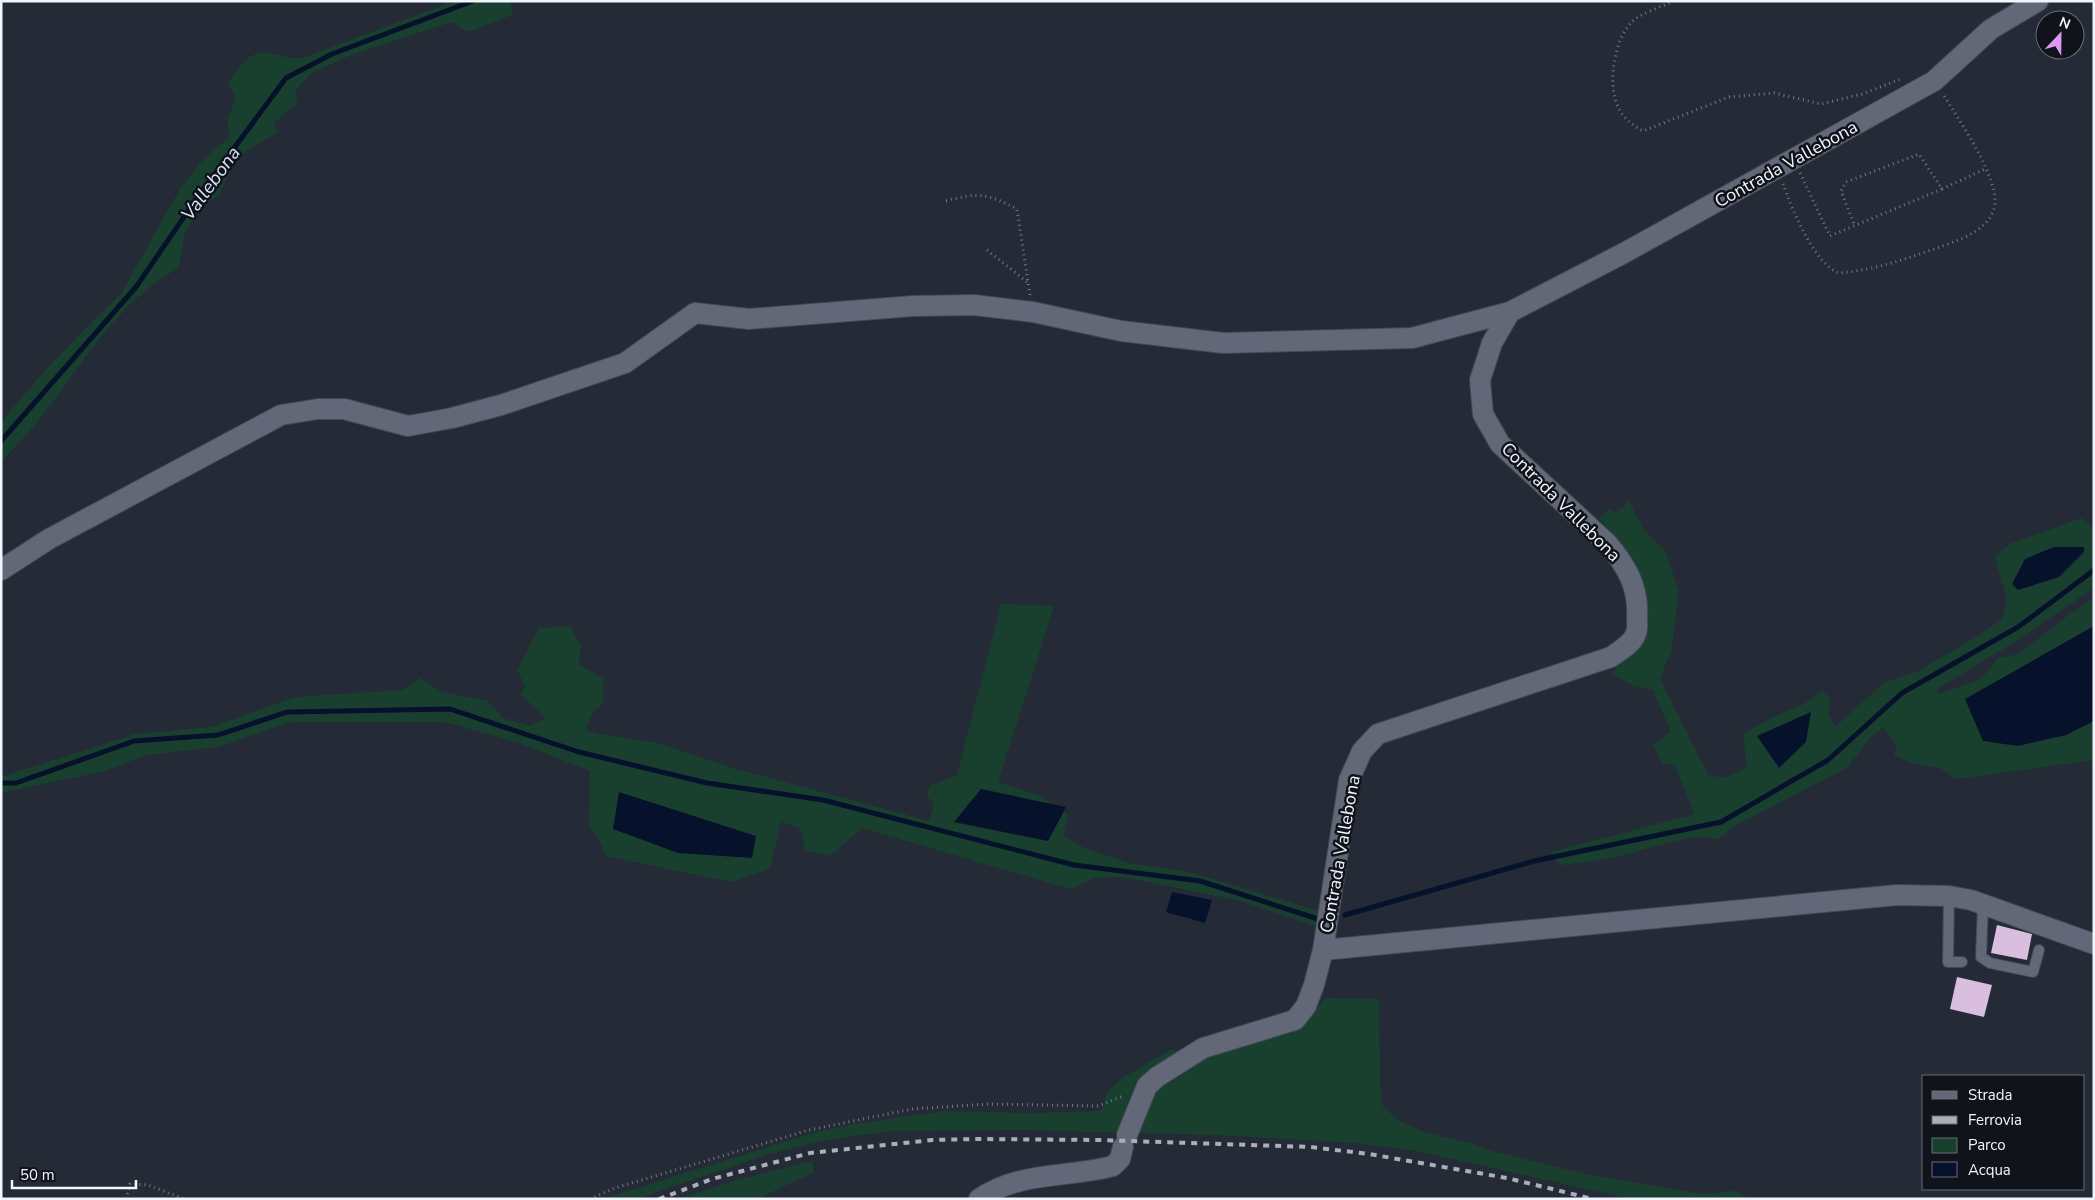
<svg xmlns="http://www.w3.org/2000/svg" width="2095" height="1200" viewBox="0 0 2095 1200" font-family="'Nunito Sans',sans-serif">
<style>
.green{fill:#19402e}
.water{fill:#06112b}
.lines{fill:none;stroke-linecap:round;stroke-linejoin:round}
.stream{stroke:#06112b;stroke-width:5}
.building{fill:#dabedf}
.lane-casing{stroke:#444854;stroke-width:12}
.street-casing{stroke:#444854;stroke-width:22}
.path{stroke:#757985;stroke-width:3;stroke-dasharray:1 4;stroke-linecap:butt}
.lane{stroke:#626878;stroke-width:10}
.street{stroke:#626878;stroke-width:20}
.rail{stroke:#aaafb9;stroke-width:4;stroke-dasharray:6 6;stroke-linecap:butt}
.labels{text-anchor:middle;stroke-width:5;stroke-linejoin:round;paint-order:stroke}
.street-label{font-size:18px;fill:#f1f5fe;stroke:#101319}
.water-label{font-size:19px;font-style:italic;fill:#d9e5fc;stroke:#101319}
</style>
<rect width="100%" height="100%" fill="#252a37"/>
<path class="green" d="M454,1H511L512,15L468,32L452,22L351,55L313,72L296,89L297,103L274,123L277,133L238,156L219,195L198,208L184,236L179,268C100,310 66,402 1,461V422L47,368L122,292L180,189L202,161L230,136L227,122L236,97L228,83C236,71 245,54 262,53C276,51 285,61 305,57Z
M1629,501L1643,529L1665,551L1679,591L1671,651L1660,679L1708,775L1724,778L1747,768L1743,734L1775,716L1804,704L1822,691L1831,699L1828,711L1835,727L1885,682L1917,672L1978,636L2002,619L2007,600L1995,557L2010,544L2082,518L2094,529V588L2013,643L1937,689L1939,694L1981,679L1998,658L2019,654L2063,619L2094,598V760L1956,779L1940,768L1912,763L1894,755L1897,746L1883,728L1871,737L1847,768L1734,826L1719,839C1690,833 1663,845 1635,852C1610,859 1585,863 1559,865L1550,852L1695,814L1674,764H1663L1653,745L1671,732L1653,690L1634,686L1612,674C1620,661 1642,633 1645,621C1655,582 1622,546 1599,518L1609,509L1617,512Z
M1001,604L1054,606L998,782L1041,796L1068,815L1063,836L1086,849L1129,863L1193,873L1319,911L1318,927L1241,901L1124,877L1094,878L1071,889L862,828L830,856L805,851L800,828L781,822L770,869L731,882L606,856L598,837L589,827L590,771L522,744L445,722H291L218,747L146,755L105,771L1,793V777L136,734L211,727L295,697L403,690L420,678L441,692L488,701L503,718L530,726L546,718L520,694L525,686L517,670L539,628L570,626L581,645L579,664L603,679V704L592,713L586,730L598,734L658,743L733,768L929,821L934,804L927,796L930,786L957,775Z
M1325,998L1379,999L1380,1082L1383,1107L1400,1121L1427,1133L1470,1143L1491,1151L1586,1174L1701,1194L1734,1191L1752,1199H1630L1417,1151L1356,1143L1216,1135L1024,1130L890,1131L821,1141L766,1155L637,1199H603L812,1133L848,1125L944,1111L1031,1113L1101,1111L1107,1093L1122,1078L1170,1050L1214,1049L1306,1021Z
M812,1161L814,1172L757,1199H678L737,1180Z"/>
<path class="water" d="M2054,547H2084V552L2059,577L2018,590L2012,584L2025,559Z
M2094,626V721L2066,735L2018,746L1983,741L1965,699Z
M1811,712L1806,742L1779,768L1757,736Z
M981,789L1066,807L1048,841L954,822Z
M619,792L756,836L752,858L678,853L613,829Z
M1172,892L1212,900L1205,923L1166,912Z"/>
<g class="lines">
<path class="stream" d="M1,441L136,287L197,198L286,78L332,54L473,1
M1,783H16L134,741L218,735L287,712L450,709L579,752L707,783L823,800L1074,865L1200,881L1318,919
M1345,915L1534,861L1721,822L1828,760L1902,693L2018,627L2094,570"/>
</g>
<path class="building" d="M1997,925L2032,934L2027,960L1991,953Z
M1957,977L1992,985L1984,1017L1950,1009Z"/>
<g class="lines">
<defs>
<path id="lane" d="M1949,896L1948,962H1962
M1983,904L1981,957L1990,963L2033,972L2039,950"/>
<path id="street" d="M1,570L49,539L281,415L318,409H344L408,426L452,418L501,405L625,363L695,313L749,319L913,306L974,305L1033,312L1121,331L1223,343L1412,338L1510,312
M1323,950L1897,895L1949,896L1971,900L2094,944
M1127,1135L1147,1086L1157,1077L1203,1048L1295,1020L1306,1006L1314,985L1323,950L1349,780L1362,751L1378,734L1611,657C1619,651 1633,644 1636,633C1638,629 1637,622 1637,617C1639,587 1626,565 1607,543L1500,444L1483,414L1480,380L1492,343L1510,312L1624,253L1934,81L1991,29L2038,1
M979,1199C1019,1171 1068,1178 1113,1166L1120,1159L1123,1147"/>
</defs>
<use href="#lane" class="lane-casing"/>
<use href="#street" class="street-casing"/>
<path class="path" d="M1674,1C1663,6 1639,14 1632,22C1614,39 1607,85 1618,107C1624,119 1632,125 1643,131L1729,97L1774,93L1821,104L1862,94L1901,79
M1800,173L1830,236L1942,189L1919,154L1846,182L1841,191L1855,226
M1783,184C1792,209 1814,264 1839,273C1871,270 1898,262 1928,251C1953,242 2003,230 1994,192C1987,160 1960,122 1943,94
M1942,189L1985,169
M946,201C978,192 988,194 1017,209L1030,295
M987,250L1027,282
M126,1199L130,1184L148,1185L184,1199
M590,1199L615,1188L809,1130L912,1109L989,1104L1098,1106L1123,1096"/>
<use href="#lane" class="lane"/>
<use href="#street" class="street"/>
<path class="rail" d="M659,1199L712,1179L810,1153L932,1140L975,1139L1100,1140L1311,1147L1369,1154L1507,1178L1593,1199"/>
</g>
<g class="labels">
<g class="street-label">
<text transform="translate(1786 164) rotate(-29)" y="6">Contrada Vallebona</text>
<text transform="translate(1561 502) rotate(45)" y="6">Contrada Vallebona</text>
<text transform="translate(1340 854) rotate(-80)" y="6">Contrada Vallebona</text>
</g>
<g class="water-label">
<text transform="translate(210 183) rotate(-54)" y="7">Vallebona</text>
</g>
</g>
<rect width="2095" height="1200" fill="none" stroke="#f1f5fe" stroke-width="5"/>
<rect x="1922" y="1075" width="162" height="115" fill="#101319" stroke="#6a6d75"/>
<rect x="1932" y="1091" width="25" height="8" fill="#626878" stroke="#6a6d75"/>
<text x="1968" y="1100" font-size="15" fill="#f1f5fe">Strada</text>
<rect x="1932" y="1116" width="25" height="8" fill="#aaafb9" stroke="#6a6d75"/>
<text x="1968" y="1125" font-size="15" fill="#f1f5fe">Ferrovia</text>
<rect x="1932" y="1138" width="25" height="15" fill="#19402e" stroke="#6a6d75"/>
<text x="1968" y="1150" font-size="15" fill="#f1f5fe">Parco</text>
<rect x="1932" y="1162" width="25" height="15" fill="#06112b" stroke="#6a6d75"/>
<text x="1968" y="1175" font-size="15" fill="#f1f5fe">Acqua</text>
<g transform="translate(2060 35) rotate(22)"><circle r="24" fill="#101319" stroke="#6a6d75"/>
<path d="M0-4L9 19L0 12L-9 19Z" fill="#db99f5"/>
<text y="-8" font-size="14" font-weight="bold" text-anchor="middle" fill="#f1f5fe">N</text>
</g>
<path d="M12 1180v8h124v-8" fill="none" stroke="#f1f5fe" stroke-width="2.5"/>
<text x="20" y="1180" font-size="15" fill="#f1f5fe" stroke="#101319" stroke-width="4" paint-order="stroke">50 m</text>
</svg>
